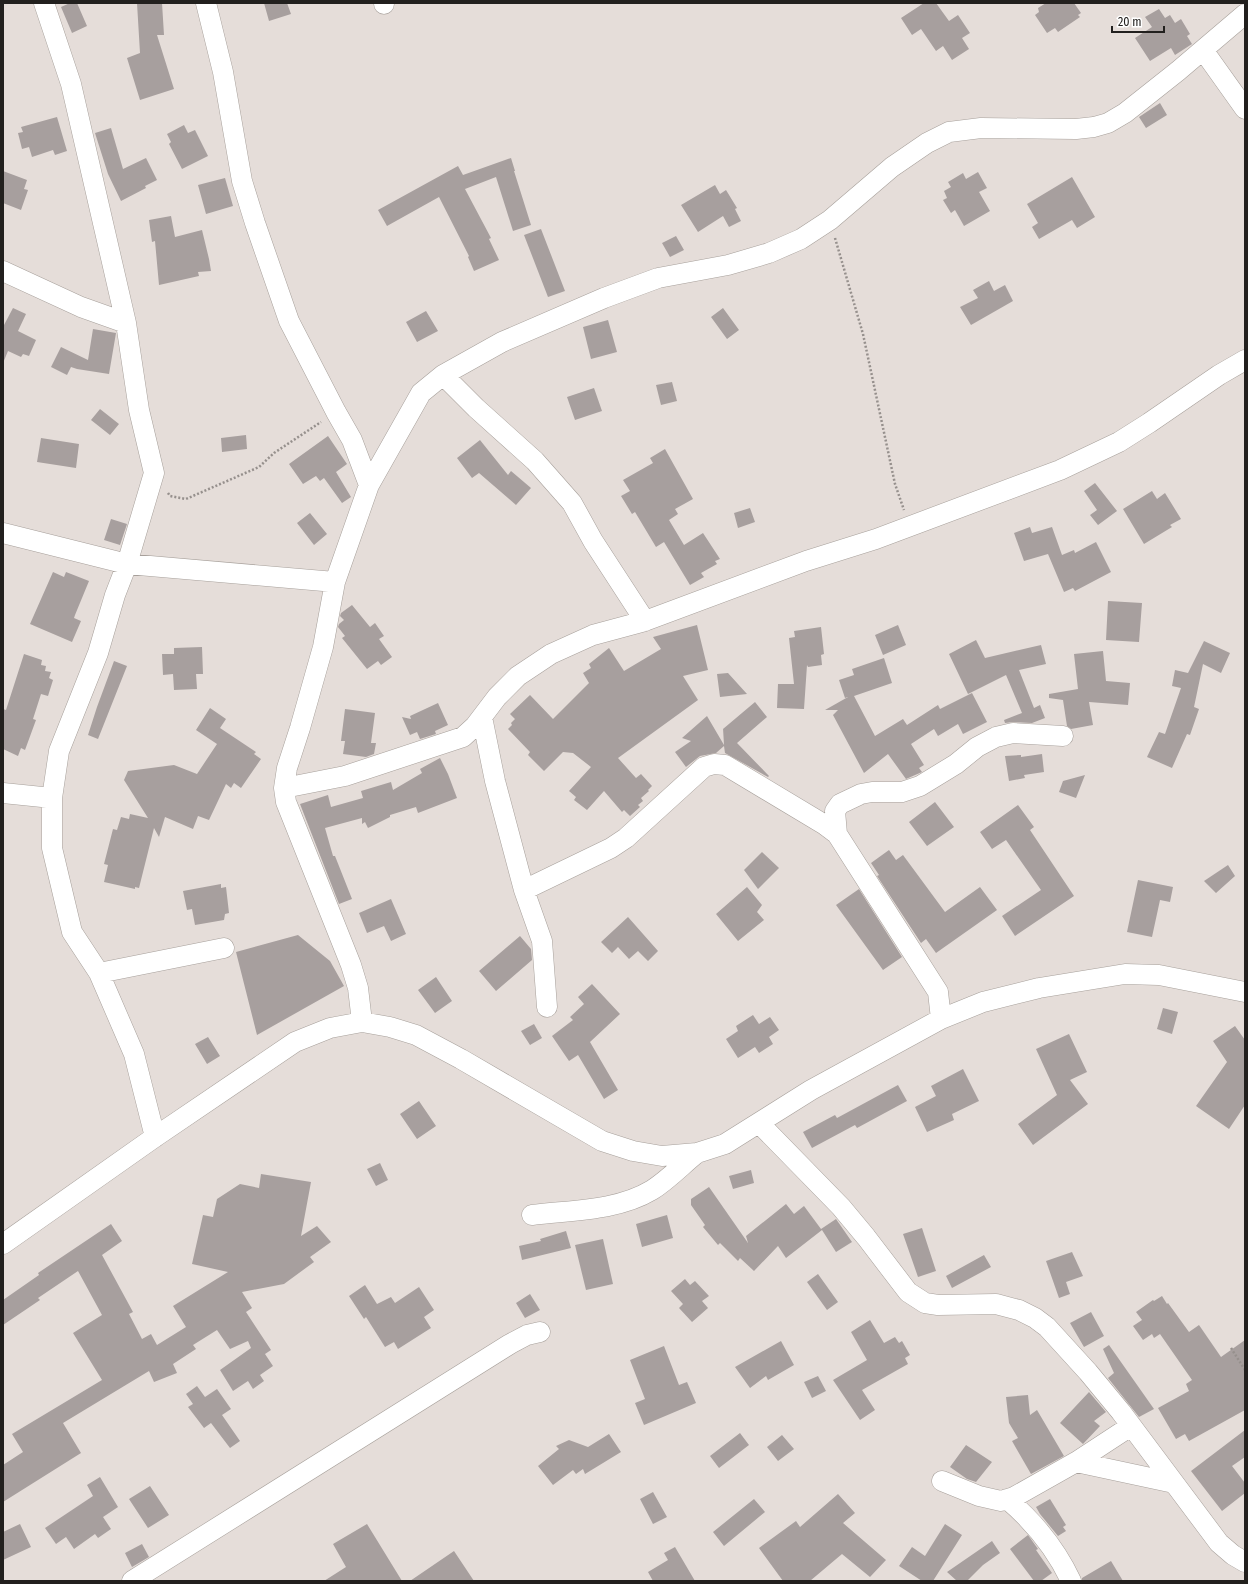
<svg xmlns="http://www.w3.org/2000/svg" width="1248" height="1584" viewBox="0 0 1248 1584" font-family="'Fira Sans Condensed',sans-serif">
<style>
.building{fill:#a79f9e}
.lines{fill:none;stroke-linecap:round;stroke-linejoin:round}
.minor-casing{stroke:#a7a09b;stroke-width:21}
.path{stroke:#96908d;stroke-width:2.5;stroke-dasharray:2 2;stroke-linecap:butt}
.minor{stroke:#fff;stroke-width:20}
</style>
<rect width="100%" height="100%" fill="#e5ddd9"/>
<path class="building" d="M70,3H77L87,26L72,33L61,7Z
M137,3H162L164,35H157L174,89L140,100L127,58L140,53Z
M264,3H287L291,14L269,21Z
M924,3H936L949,21L958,15L970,33L962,38L969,49L952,60L943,46L936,51L921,29L912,35L901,18Z
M1046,3H1074L1081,13L1078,15L1080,17L1058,32L1055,28L1047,33L1035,15L1039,12L1038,8Z
M1159,9L1165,18L1170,15L1175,23L1181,19L1190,34L1187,36L1192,44L1175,55L1171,48L1150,61L1135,38L1152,27L1145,17Z
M1160,103L1167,115L1146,128L1139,117Z
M57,117L67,151L55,155L53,150L32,157L29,147L22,149L18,133L23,132L21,127Z
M184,125L188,133L195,130L208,156L182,169L169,144L171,142L167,134Z
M111,128L123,169L146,158L157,180L145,186L146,188L121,201L108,174L95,133Z
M511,158L515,171H514L531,225L513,231L496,177L465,189L491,238L489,239L499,260L474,271L468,257L469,256L439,197L387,226L378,210L458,166L463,175Z
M3,171L27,180L24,189L28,190L21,210L3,203Z
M978,172L987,188L979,192L990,211L964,226L955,210L951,213L943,200L947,198L944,191L951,187L948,182L963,173L966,179Z
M1072,177L1095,217L1077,228L1072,220L1039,239L1032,227L1038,223L1027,204Z
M225,178L233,206L206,214L198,185Z
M715,185L720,194L726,190L737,208L735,209L741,221L729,227L723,216L698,232L681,205Z
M171,216L175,237L202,230L209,259L211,271L198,272L199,276L159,285L155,241L152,242L149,220Z
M541,229L565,291L548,297L524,235Z
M676,236L684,250L670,257L662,243Z
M989,281L994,291L1005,285L1013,301L971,325L960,307L978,298L973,290Z
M13,308L26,314L18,331L36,340L29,356L23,354L21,357L8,351L3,363V325H4Z
M723,308L739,330L727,339L711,317Z
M426,311L438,331L417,342L406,322Z
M608,320L617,352L591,359L583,327Z
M93,329L116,333L109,374L77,369L71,367L67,375L51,367L61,347L88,360Z
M672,382L677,401L661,405L656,385Z
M594,388L602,411L575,420L567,397Z
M100,409L119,424L110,435L91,420Z
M246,435L247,449L222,452L221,438Z
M328,436L347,464L336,472L351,497L342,503L324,478L320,481L316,476L303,484L289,464Z
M41,438L79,444L76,468L37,462Z
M480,440L508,475L511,471L531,488L516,505L479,473L472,478L457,458Z
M665,449L693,499L675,509L678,514L669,520L684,545L703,533L720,559L715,561L717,564L701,573L704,577L690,585L664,542L656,547L635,512L632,514L621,496L630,491L623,480L653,463L650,458Z
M1095,483L1117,511L1098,525L1090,515L1097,510L1084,491Z
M1152,491L1157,499L1165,493L1181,519L1170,525L1172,527L1144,544L1123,509Z
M750,508L755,522L738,528L734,513Z
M310,513L327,534L314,545L297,523Z
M111,519L127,524L120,545L104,540Z
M1030,527L1032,533L1052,527L1062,555L1074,550L1075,553L1096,542L1111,572L1075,591L1073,588L1064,592L1048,554L1024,561L1014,533Z
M53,572L64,577L66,572L89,581L75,615L74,618L81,621L72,642L30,624Z
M1108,601L1142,603L1139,642L1106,640Z
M352,605L370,627L375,623L384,636L379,639L392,657L381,665L378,661L367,669L342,638L345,636L338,627L339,624L344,620L340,616L341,613Z
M697,625L708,670L683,676L698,700L618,758L636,778L641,774L652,786L648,790L649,791L641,798L643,801L638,805L640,807L630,816L624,810L622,812L604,791L587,810L574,800L576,797L569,791L591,767L573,753L563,752L544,771L528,755L530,752L508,729L512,725L511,723L515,719L510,714L530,695L553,719L589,683L583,673L591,668L589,664L609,648L624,671L661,649L653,637Z
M898,625L906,645L883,655L875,635Z
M821,627L824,654L821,655L822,665L808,667L807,665L804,709L777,708L778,684H794L789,638L795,637L794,631Z
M976,640L985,658L1041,645L1046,664L1019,670L1034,708L1040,705L1045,718L1032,723L1013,722L1005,723L1004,720L1022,713L1006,675L968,694L949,654Z
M1204,641L1230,653L1221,673L1203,664L1194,707L1199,709L1190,735L1187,734L1172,768L1147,757L1159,732L1165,734L1181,688L1172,686L1175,670L1188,673Z
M202,647L203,674H196L197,689L174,690L173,674L163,675L162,654H174V648Z
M1103,651L1106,681L1130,683L1128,705L1089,702L1093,725L1071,729L1067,726L1063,700L1049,698V694L1078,689L1074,654Z
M24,654L42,660L41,665L46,666L45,671L51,672L49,678L53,680L48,696L41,694L33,719L36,720L25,750L21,748L18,756L3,749V709L6,710Z
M884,658L892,683L854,696L875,736L903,719L907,725L938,705L940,709L972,693L987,722L963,734L958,724L938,736L934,729L911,744L924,765L919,768L922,772L906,779L888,754L864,773L833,715L838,710H825L848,697L845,698L839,680L854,675L852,669Z
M114,661L127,666L98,739L88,735L97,707Z
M728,673L747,694L720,697L717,674Z
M755,702L767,717L737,743L769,776L768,777L725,753L724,746L716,753L700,756L686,767L675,752L691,741L682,738L707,716L724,745L723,728V729Z
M438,703L448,725L435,731L436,734L420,739L417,732L410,735L402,717L411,719L410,716Z
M210,708L226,719L220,728L256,752L254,754L261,759L241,788L234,783L231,788L226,784L209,820L198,816L193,829L165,817L159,837L154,828L139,888L135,887V889L104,882L108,865L104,864L113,829L117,830L121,817L129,819L130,814L148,818L124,780L128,771L174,765L197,774L217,744L196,730Z
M345,709L375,713L371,743H376L374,754L366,757L343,754L345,741H341Z
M1042,754L1044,772L1024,775L1025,778L1009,781L1005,756L1021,755V757Z
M440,758L448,774L457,798L418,813L416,807L390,815V817L368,828L365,822L362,824V818L325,828L333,856H335L352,899L339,904L300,804L328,795L331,807L363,798L361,791L391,782L393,790L422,773L420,769Z
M1085,775L1076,798L1059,792L1063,781Z
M935,802L954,827L927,846L909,822Z
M1018,805L1034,827L1030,830L1074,896L1015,936L1002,916L1041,890L1006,840L992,849L980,832Z
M889,850L896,860L903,855L945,912L980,887L997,910L936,953L926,939L921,943L877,876L879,875L871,863Z
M762,852L779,868L758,889L744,870Z
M1228,865L1235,876L1216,893L1204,881Z
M1138,880L1173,887L1170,902L1160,900L1152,937L1127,932Z
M221,884V888L226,887L229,913L225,914L224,920L195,925L192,909L187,910L183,891Z
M747,887L762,905L757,912L764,920L738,941L716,914Z
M859,889L902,957L883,970L836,905Z
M391,899L406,934L391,941L384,926L367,933L359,913Z
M628,917L658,951L648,961L638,951L629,959L618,947L612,953L601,942Z
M298,935L330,961L344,986L257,1035L236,952Z
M520,936L531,949L532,960L496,991L479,971Z
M436,977L452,1001L435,1013L418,990Z
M592,984L620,1014L590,1042L618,1090L604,1099L578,1055L569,1061L552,1036L573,1020L570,1017L584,1004L578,997Z
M1163,1008L1178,1012L1172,1034L1157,1029Z
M753,1015L759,1024L770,1017L779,1030L769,1037L773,1044L759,1053L755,1047L738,1058L726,1039L738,1031L736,1026Z
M534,1024L542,1038L530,1045L521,1031Z
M1235,1026L1245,1040V1105L1229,1129L1196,1106L1227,1062L1213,1041Z
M1069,1034L1087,1072L1070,1080L1088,1104L1033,1145L1018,1124L1057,1095L1036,1049Z
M208,1037L220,1056L207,1064L195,1044Z
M963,1069L979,1101L952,1114L954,1120L927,1132L915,1107L936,1096L931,1086Z
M898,1085L907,1101L857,1128L855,1125L812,1148L803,1132L835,1115L837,1118Z
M419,1101L436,1126L417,1139L400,1114Z
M380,1163L388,1180L376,1186L367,1169Z
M751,1170L754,1183L733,1189L729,1176Z
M261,1174L311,1182L301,1236L317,1226L331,1242L310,1257L314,1262L284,1284L242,1292L252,1308L246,1312L271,1350L265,1354L273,1366L260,1375L264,1381L253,1389L248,1381L233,1391L220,1370L251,1348L248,1341L230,1349L217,1330L193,1345L196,1349L173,1364L177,1373L154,1382L149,1371L63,1423L81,1453L3,1502V1465L23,1452L12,1434L102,1380L73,1333L102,1315L78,1271L38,1298L40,1300L3,1325V1300L39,1275L38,1273L111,1224L122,1241L102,1255L133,1312L129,1314L142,1339L151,1334L157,1345L186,1327L173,1306L228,1272L192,1264L203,1215L213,1217L217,1199L240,1184L259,1188Z
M709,1187L748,1243L746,1236L786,1204L794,1214L804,1206L821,1229L836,1219L852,1242L836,1252L822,1230L786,1258L778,1246L754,1271L740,1258L738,1261L720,1243L718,1245L703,1227L705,1225L691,1205V1199Z
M667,1215L673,1238L642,1247L636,1224Z
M922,1228L936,1271L918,1277L903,1234Z
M566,1231L571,1248L522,1260L519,1246L541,1241L540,1239Z
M603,1239L613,1284L586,1290L575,1245Z
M1072,1252L1083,1276L1066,1282L1070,1294L1059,1298L1046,1261Z
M984,1255L991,1267L952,1288L946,1276Z
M818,1274L838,1302L827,1310L807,1282Z
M685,1279L690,1285L695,1281L709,1296L702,1301L708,1308L692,1322L679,1308L683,1304L671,1291Z
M365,1285L377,1304L391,1297L395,1303L419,1287L434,1310L424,1317L431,1328L398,1349L394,1342L385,1347L366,1317L364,1319L349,1296Z
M530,1294L540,1310L525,1318L516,1303Z
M1162,1296L1167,1304L1168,1303L1189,1332L1199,1325L1221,1357L1245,1340V1410L1189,1441L1185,1434L1176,1439L1158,1408L1189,1391L1186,1384L1192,1380L1160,1334L1154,1338L1152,1334L1143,1340L1133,1326L1142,1320L1136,1312L1153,1300L1154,1301Z
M1091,1312L1104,1336L1084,1347L1070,1323Z
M870,1320L884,1343L895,1337L899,1343L902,1341L910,1355L905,1358L908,1364L862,1390L875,1410L860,1420L833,1380L867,1360L851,1332Z
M781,1341L794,1365L768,1380L766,1376L750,1388L735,1367Z
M1109,1345L1154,1409L1139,1417L1108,1378L1114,1373L1103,1349Z
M664,1346L679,1385L687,1382L696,1403L644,1425L635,1403L645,1399L630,1360Z
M818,1376L826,1391L812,1398L804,1382Z
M197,1386L205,1397L217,1389L231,1409L222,1415L240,1441L230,1448L211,1423L204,1428L188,1407L193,1404L186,1394Z
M1089,1392L1106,1412L1094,1421L1100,1426L1083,1444L1060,1423Z
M1028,1395L1030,1415L1037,1410L1064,1456L1031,1474L1012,1441L1018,1438L1009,1423L1006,1397Z
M1245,1430V1457L1232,1466L1245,1483V1493L1222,1511L1191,1471Z
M740,1433L749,1445L719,1468L710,1456Z
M609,1434L621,1452L585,1474L583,1469L576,1474L573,1470L553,1485L538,1466L559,1449L556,1446L569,1440L588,1447Z
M782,1435L794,1449L778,1461L767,1447Z
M966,1445L992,1462L976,1482L967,1479L950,1467Z
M100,1477L118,1507L103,1517L111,1529L98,1538L95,1534L74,1549L66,1537L56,1544L45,1528L93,1496L87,1485Z
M150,1486L169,1515L148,1528L129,1499Z
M653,1492L667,1517L653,1524L640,1499Z
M838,1494L855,1513L843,1523L886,1560L870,1577L842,1554L810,1581H783L759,1548L796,1521L800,1527Z
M754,1499L765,1512L724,1546L713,1532Z
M1050,1499L1066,1525L1063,1527L1066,1531L1058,1536L1040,1514L1036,1507Z
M20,1524L31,1547L3,1560V1532Z
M367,1524L402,1581H324L346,1567L333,1544Z
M945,1524L962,1535L933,1581H922L899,1566L912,1547L925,1556Z
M1028,1535L1038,1549L1036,1550L1052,1573L1041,1581H1034L1010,1549Z
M992,1541L1000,1553L983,1565L967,1581H957L947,1572Z
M142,1544L149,1557L132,1567L125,1553Z
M675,1547L695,1581H653L648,1572L668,1560L664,1553Z
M454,1551L474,1581H410Z
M1111,1561L1123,1581H1082V1578Z"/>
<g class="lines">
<defs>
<path id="minor" d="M44,3L71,84L126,323L139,410L154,473L127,564L115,595L98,653L59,751L52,798V848L72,932L99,973L134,1054L155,1137
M206,3L223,72L242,181L255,223L289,321L336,412L352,440L369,485
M384,3V4
M1203,50L1245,109
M3,271L81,307L126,323
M443,375L476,408L535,461L572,503L593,541L645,621
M3,533L127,564L335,582
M482,717L495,781L524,890L542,941L547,1007
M284,788L345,776L463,737L475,726L497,697L518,676L551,654L593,635L645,621L806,561L876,539L1060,470L1119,442L1149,423L1219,375L1245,360
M3,793L52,798
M837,834L835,811L840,804L861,794L872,792H902L920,786L956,764L977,747L996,737L1013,733L1063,736
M524,890L611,848L626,838L704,767L714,764L725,765L825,825L837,834L938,992L941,1019
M99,973L224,948
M362,1022L358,988L351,965L286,802L284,788L287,768L300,728L323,647L335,582L369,485L421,393L443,375L502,342L604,298L658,278L728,265L769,253L801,239L830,220L892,167L927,143L949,132L981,128L1076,129L1094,127L1108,123L1125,113L1178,71L1245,14
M759,1123L841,1207L866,1237L908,1292L925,1303L938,1305L996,1304L1019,1310L1035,1318L1047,1327L1088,1372L1121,1412L1219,1543L1233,1555L1245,1562
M532,1215C572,1210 617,1211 652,1190C668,1180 682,1165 697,1153
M3,1244L155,1137L295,1042L330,1028L362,1022L390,1027L416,1035L461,1059L602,1141L633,1151L662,1156L697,1153L725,1144L811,1090L941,1019L983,1002L1039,988L1125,974L1159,975L1245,992
M1076,1462L1174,1483
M942,1481L979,1496L1001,1501L1014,1497L1076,1462L1131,1426
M1007,1499C1034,1522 1056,1549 1071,1581
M132,1581L510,1344L527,1335L540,1332"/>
</defs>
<use href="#minor" class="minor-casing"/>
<path class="path" d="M835,238L863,334L895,484L904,510
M168,493L170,496L186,499L259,467L274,453L321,422
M1231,1348L1245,1370"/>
<use href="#minor" class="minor"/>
</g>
<rect width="1248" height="1584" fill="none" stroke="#22201e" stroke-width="8"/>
<path d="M1112 26v6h52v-6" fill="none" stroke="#22201e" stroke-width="2"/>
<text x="1118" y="26" font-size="12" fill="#22201e" stroke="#ffffff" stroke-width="3" paint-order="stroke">20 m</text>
</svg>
